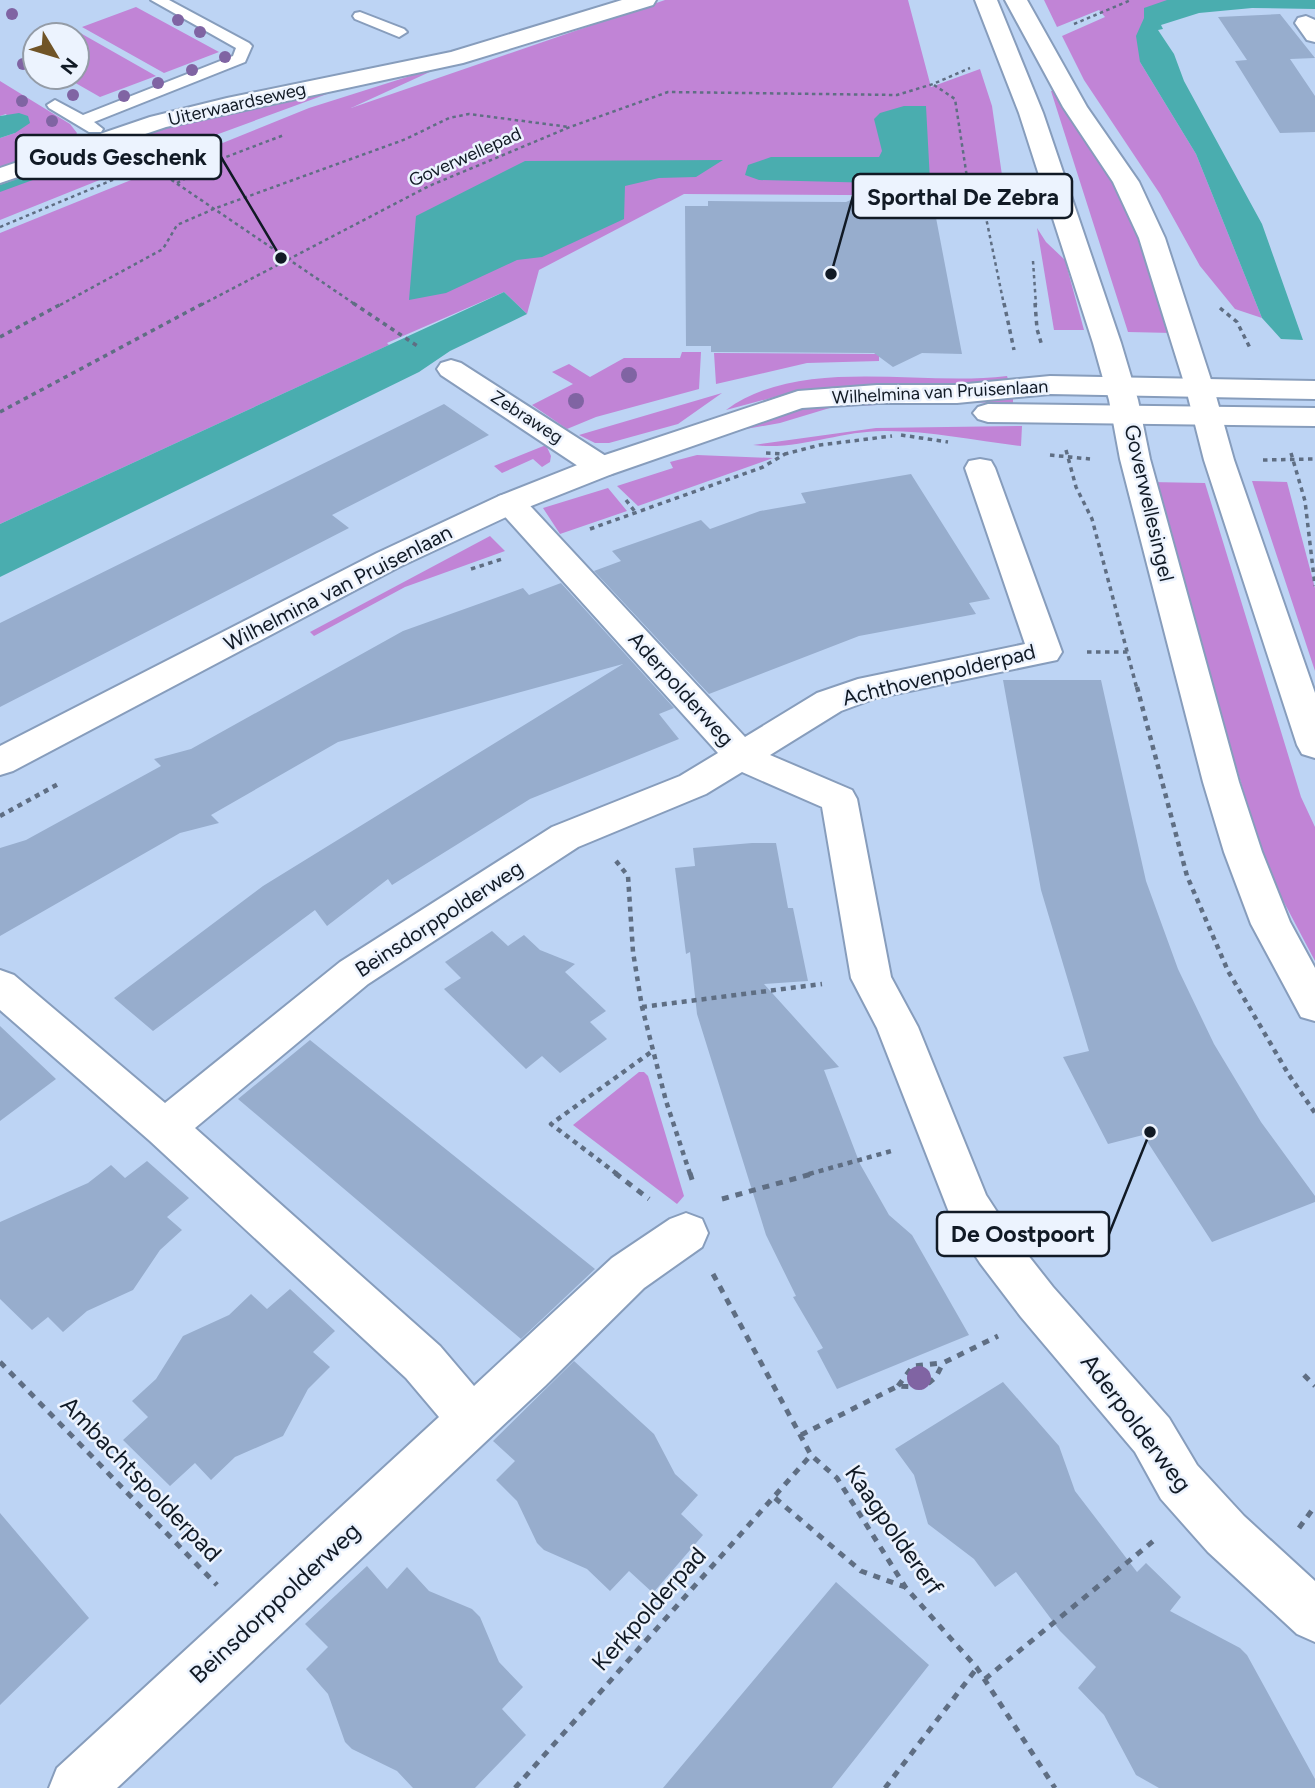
<svg xmlns="http://www.w3.org/2000/svg" width="1315" height="1788" viewBox="0 0 1315 1788" font-family="Figtree,sans-serif">
<style>
.green{fill:#c184d6}
.water{fill:#4aadaf}
.lines{fill:none;stroke-linecap:round;stroke-linejoin:round}
.stream{fill:#4aadaf;fill-rule:evenodd}
.building{fill:#97adcd}
.service-casing{stroke:#879dbc;stroke-width:4}
.minor-casing{stroke:#879dbc;stroke-width:4}
.tertiary-casing{stroke:#879dbc;stroke-width:4}
.secondary-casing{stroke:#879dbc;stroke-width:4}
.path-far3{stroke:#5f6e83;stroke-width:2.5;stroke-dasharray:3.5 3.5;stroke-linecap:butt}
.path-far2{stroke:#5f6e83;stroke-width:3.5;stroke-dasharray:4.5 4.5;stroke-linecap:butt}
.path-far1{stroke:#5f6e83;stroke-width:4.5;stroke-dasharray:5 5;stroke-linecap:butt}
.path{stroke:#5f6e83;stroke-width:5;stroke-dasharray:7 7;stroke-linecap:butt}
.service{fill:#fff;fill-rule:evenodd}
.minor{fill:#fff;fill-rule:evenodd}
.tertiary{fill:#fff;fill-rule:evenodd}
.secondary{fill:#fff;fill-rule:evenodd}
.tree{fill:#8064a3}
.labels{text-anchor:middle;stroke-width:5;stroke-linejoin:round;paint-order:stroke}
.far-street-label{font-size:18px;fill:#111a25;stroke:#ecf3fe}
.street-label{font-size:21px;fill:#111a25;stroke:#ecf3fe}
.near-street-label{font-size:24px;fill:#111a25;stroke:#ecf3fe}
.leader{fill:none;stroke:#111a25;stroke-width:2.5}
.callout-dot{fill:#111a25;stroke:#ecf3fe;stroke-width:2.5}
.callout{fill:#ecf3fe;stroke:#111a25;stroke-width:2.5}
.callout-label{font-size:23px;text-anchor:middle;font-weight:bold;fill:#111a25}
</style>
<rect width="100%" height="100%" fill="#bdd4f4"/>
<path class="green" d="M665,0H908L931,87L980,69L992,106L1005,196L684,194L539,270L527,314L504,292L387,343L389,345L0,524V233L309,108L445,65L351,108Z
M1044,0H1256L1143,20L1140,62L1196,154L1262,318L1235,309L1200,266L1160,194L1084,80L1062,36L1105,17L1099,10L1057,27Z
M136,7L219,52L164,73L82,27Z
M75,30L156,76L100,97L65,77H77V35H60Z
M0,81L70,124L77,133C68,154 21,163 0,171V138L15,133L6,114L0,116Z
M357,83L153,158L121,137Z
M1051,91H1057L1134,215L1173,333L1128,332Z
M105,144L137,165L0,220V182Z
M1037,228L1046,242L1065,260L1084,330H1054Z
M682,352H701L699,389L596,417L567,429L532,405L573,384L552,372L569,364L590,377L624,358H680Z
M714,353L879,354V361L807,363L716,384Z
M1007,376L1010,385L834,388L786,394L726,410C801,355 919,387 1007,376Z
M722,393L678,424L609,443H595L579,435Z
M1013,399V403L943,402L833,407L780,423L701,437L767,415L837,400Z
M1022,426L1021,446C977,441 931,431 887,431C841,430 798,451 753,445L876,428Z
M546,445L551,456L550,462L542,467L533,459L502,473L494,466Z
M697,455L773,458L638,506L617,486L673,468L670,462Z
M1252,481L1287,482L1315,588V671Z
M1150,482L1205,483L1301,797L1315,827V961L1268,872Z
M608,488L627,511L560,534L543,508Z
M490,536L505,551L405,587L314,636L310,632Z
M639,1072H644L648,1076L684,1196L677,1204L573,1125Z"/>
<path class="water" d="M1167,0H1315V9L1252,8L1199,13L1161,25L1163,29L1158,30L1174,54L1184,81L1262,224L1303,340L1281,339L1262,318L1196,154L1140,62L1136,36L1144,18V8Z
M904,106H926L930,181L915,184L759,180L745,175L748,165L771,157H879L882,151L874,119L880,113Z
M19,113L28,116L30,123L15,133L0,138V116Z
M723,160L696,177L659,178L625,186L624,219L542,257L517,260L446,293L409,300L416,216L525,161Z
M504,292L527,314L450,351L419,372L0,577V524Z"/>
<g class="lines">
<path class="stream" d="M86,154L91,157L90,159L0,192V185Z"/>
</g>
<path class="building" d="M1280,14L1315,58L1290,59L1315,96V132L1280,133L1235,61L1247,60L1218,17Z
M872,191L889,202H933L962,354L922,353L893,367L874,353L711,352V346H686L685,206H708V201L846,202Z
M444,404L489,435L332,515L349,528L0,707V623Z
M911,474L990,599L969,603L976,614L859,636L709,694L594,571L621,561L612,551L701,520L710,529L760,511L806,503L801,493Z
M561,583L674,708L659,714L679,739L530,799L392,885L388,879L327,926L315,910L153,1031L114,998L263,886L623,664L338,742L211,815L219,823L180,833L0,936V848L26,840L161,766L154,759L191,749L403,631L523,588L529,595Z
M1003,680H1101L1146,881L1178,969L1214,1044L1261,1122L1315,1196V1202L1212,1242L1143,1135L1108,1144L1063,1057L1089,1051L1041,890Z
M752,843H776L788,908H793L808,981L764,984L839,1067L824,1070L860,1164L889,1215L912,1235L969,1335L837,1389L817,1351L823,1348L793,1297L796,1296L766,1235L697,1014L690,952L686,954L675,868L695,866L693,848Z
M492,931L508,946L524,935L540,950L575,964L565,972L606,1011L590,1022L607,1039L560,1073L542,1056L526,1069L444,989L461,978L445,962Z
M0,1026L56,1079L0,1121Z
M310,1040L595,1269L521,1339L238,1099Z
M147,1161L189,1198L167,1217L182,1230L160,1250L133,1290L87,1311L63,1332L48,1317L32,1330L0,1299V1222L88,1183L111,1165L125,1178Z
M290,1289L335,1331L313,1352L330,1367L308,1389L283,1436L235,1457L211,1480L195,1463L170,1486L123,1440L148,1417L132,1401L156,1379L183,1336L229,1315L251,1294L267,1309Z
M574,1361L654,1434L675,1474L698,1495L681,1514L703,1535L653,1593L629,1571L610,1591L587,1569L544,1550L537,1543L517,1501L496,1480L515,1461L493,1441Z
M1003,1382L1059,1446L1075,1491L1137,1572L1146,1563L1181,1597L1170,1611L1240,1648L1247,1655L1315,1779V1788H1159L1136,1775L1104,1715L1078,1688L1096,1667L1060,1631L1016,1572L995,1587L974,1559L928,1524L914,1475L895,1449Z
M0,1513L89,1618L0,1705Z
M367,1566L387,1589L407,1567L429,1591L472,1609L480,1617L499,1662L523,1687L502,1709L526,1735L475,1788H413L397,1771L352,1749L345,1742L328,1694L306,1669L328,1647L305,1624Z
M836,1582L929,1665L832,1788H663Z"/>
<g class="lines">
<defs>
<path id="service" d="M151,0H169L249,43L252,46L245,62L94,122L103,129L101,132H89L49,108L47,105L55,100L83,115L233,56L236,48Z
M360,12L404,29L407,32L399,37L355,19L353,16L355,13Z"/>
<path id="minor" d="M622,0H656L653,5L463,63L166,127L0,183V168L150,117L227,98L451,52Z
M1306,16L1315,20V42L1307,40L1295,23L1298,18Z
M451,360L461,363L612,460L616,467L612,474L601,476L590,474L441,375L437,369L441,363Z
M980,459L991,461L995,468L1062,652L1057,660L876,698L841,711L770,755L852,790L857,799L891,977L918,1027L986,1195L1012,1235L1053,1287L1169,1418L1197,1465L1244,1516L1315,1581V1642L1297,1634L1208,1552L1161,1499L1135,1452L1021,1317L980,1263L952,1220L877,1028L851,978L822,807L742,772L706,794L578,847L368,984L195,1128L440,1346L474,1386L612,1258L670,1219L686,1213L702,1219L708,1233L702,1247L644,1288L545,1386L117,1788H49L57,1768L439,1417L406,1378L150,1141L0,1010V970L14,975L165,1103L340,962L552,827L680,776L718,753L499,510L494,503L499,496L510,493L521,496L745,737L817,693L858,679L1025,644L965,468L969,461Z"/>
<path id="tertiary" d="M1050,376L1315,381V399L1050,394L957,403H877L802,408L612,474L521,510L399,567L13,771L0,775V746L377,553L499,496L590,460L798,391L877,385H957Z
M988,404L1315,408V426L988,422L978,419L973,413L978,407Z"/>
<path id="secondary" d="M975,0H997L1043,113L1121,343L1138,400L1150,459L1239,782L1262,852L1290,922L1315,968V1021L1301,1017L1251,924L1224,852L1203,782L1120,459L1109,400L1093,343L1019,113Z
M1005,0H1027L1087,107L1139,182L1165,238L1214,389L1234,460L1315,693V758L1302,754L1297,745L1204,460L1186,389L1139,238L1113,182L1063,107Z"/>
</defs>
<use href="#service" class="service-casing"/>
<use href="#minor" class="minor-casing"/>
<use href="#tertiary" class="tertiary-casing"/>
<use href="#secondary" class="secondary-casing"/>
<path class="path-far3" d="M1074,24L1131,0
M934,85L955,99L968,184L983,203L1004,305
M148,164L356,305
M177,183L218,160L284,135
M0,227L122,176
M1033,261L1036,305
M60,305L163,249L177,225L216,208L406,139L449,118L469,114L569,127
M201,305L429,186L570,127L668,92L897,95L933,84L970,68"/>
<path class="path-far2" d="M353,303L419,347
M1004,303L1014,350
M1035,303L1037,329L1042,346
M1220,308L1237,322L1251,350
M0,337L63,303
M0,412L204,303
M901,435L948,442
M1066,450L1076,487L1092,519L1137,689
M766,453L785,454L820,445L892,436
M1291,453L1305,501L1315,586
M1050,455L1090,459
M1263,460L1314,459
M626,500L636,513
M590,529L763,467L785,454
M471,569L502,559
M1087,652H1129"/>
<path class="path-far1" d="M1137,687L1187,876L1228,971L1289,1075L1315,1113
M0,816L60,783
M616,861L628,876L633,952L642,1007L666,1101L690,1174
M642,1007L822,984
M617,1174L551,1124L654,1050
M809,1174L895,1150"/>
<path class="path" d="M615,1173L649,1199
M690,1173L694,1186
M722,1199L815,1173
M713,1274L811,1455L837,1478L906,1588L977,1668L1055,1788
M0,1362L217,1585
M1304,1375L1315,1386
M898,1386L913,1366L943,1363
M801,1435L898,1386L924,1387L936,1377L943,1363L998,1336
M775,1498L861,1571L905,1587
M1299,1528L1315,1506
M985,1679L1157,1538
M515,1788L811,1455
M885,1788L977,1668"/>
<use href="#service" class="service"/>
<use href="#minor" class="minor"/>
<use href="#tertiary" class="tertiary"/>
<use href="#secondary" class="secondary"/>
</g>
<g class="tree">
<circle cx="12" cy="14" r="6"/>
<circle cx="178" cy="20" r="6"/>
<circle cx="200" cy="32" r="6"/>
<circle cx="225" cy="57" r="6"/>
<circle cx="23" cy="64" r="6"/>
<circle cx="192" cy="70" r="6"/>
<circle cx="158" cy="83" r="6"/>
<circle cx="73" cy="95" r="6"/>
<circle cx="124" cy="96" r="6"/>
<circle cx="22" cy="101" r="6"/>
<circle cx="52" cy="121" r="6"/>
<circle cx="629" cy="375" r="8"/>
<circle cx="576" cy="401" r="8"/>
<circle cx="919" cy="1378" r="12"/>
</g>
<g class="labels">
<g class="far-street-label">
<text transform="translate(237 104) rotate(-13)" y="6">Uiterwaardseweg</text>
<text transform="translate(465 157) rotate(-24)" y="6">Goverwellepad</text>
<text transform="translate(940 392) rotate(-3)" y="6">Wilhelmina van Pruisenlaan</text>
<text transform="translate(527 417) rotate(33)" y="6">Zebraweg</text>
</g>
<g class="street-label">
<text transform="translate(1149 503) rotate(77)" y="7">Goverwellesingel</text>
<text transform="translate(338 588) rotate(-27)" y="7">Wilhelmina van Pruisenlaan</text>
<text transform="translate(939 675) rotate(-14)" y="7">Achthovenpolderpad</text>
<text transform="translate(681 689) rotate(48)" y="7">Aderpolderweg</text>
<text transform="translate(439 919) rotate(-33)" y="7">Beinsdorppolderweg</text>
</g>
<g class="near-street-label">
<text transform="translate(1136 1423) rotate(53)" y="8">Aderpolderweg</text>
<text transform="translate(141 1479) rotate(46)" y="8">Ambachtspolderpad</text>
<text transform="translate(894 1530) rotate(55)" y="8">Kaagpoldererf</text>
<text transform="translate(275 1603) rotate(-43)" y="8">Beinsdorppolderweg</text>
<text transform="translate(649 1609) rotate(-48)" y="8">Kerkpolderpad</text>
</g>
</g>
<path class="leader" d="M281 258L221 157M831 274L853 196M1150 1132L1109 1234"/>
<g class="callout-dot">
<circle cx="281" cy="258" r="7"/>
<circle cx="831" cy="274" r="7"/>
<circle cx="1150" cy="1132" r="7"/>
</g>
<g class="callout">
<rect x="16" y="135" width="205" height="44" rx="7"/>
<rect x="853" y="174" width="219" height="44" rx="7"/>
<rect x="937" y="1212" width="172" height="44" rx="7"/>
</g>
<g class="callout-label">
<text x="118" y="165">Gouds Geschenk</text>
<text x="963" y="205">Sporthal De Zebra</text>
<text x="1023" y="1242">De Oostpoort</text>
</g>
<g transform="translate(56 56) rotate(128)"><circle r="33" fill="#ecf3fe" stroke="#949ca7" stroke-width="2"/>
<path d="M0-5L12 26L0 18L-12 26Z" fill="#705427"/>
<text y="-10" font-size="19" font-weight="bold" text-anchor="middle" fill="#111a25">N</text>
</g>
</svg>
